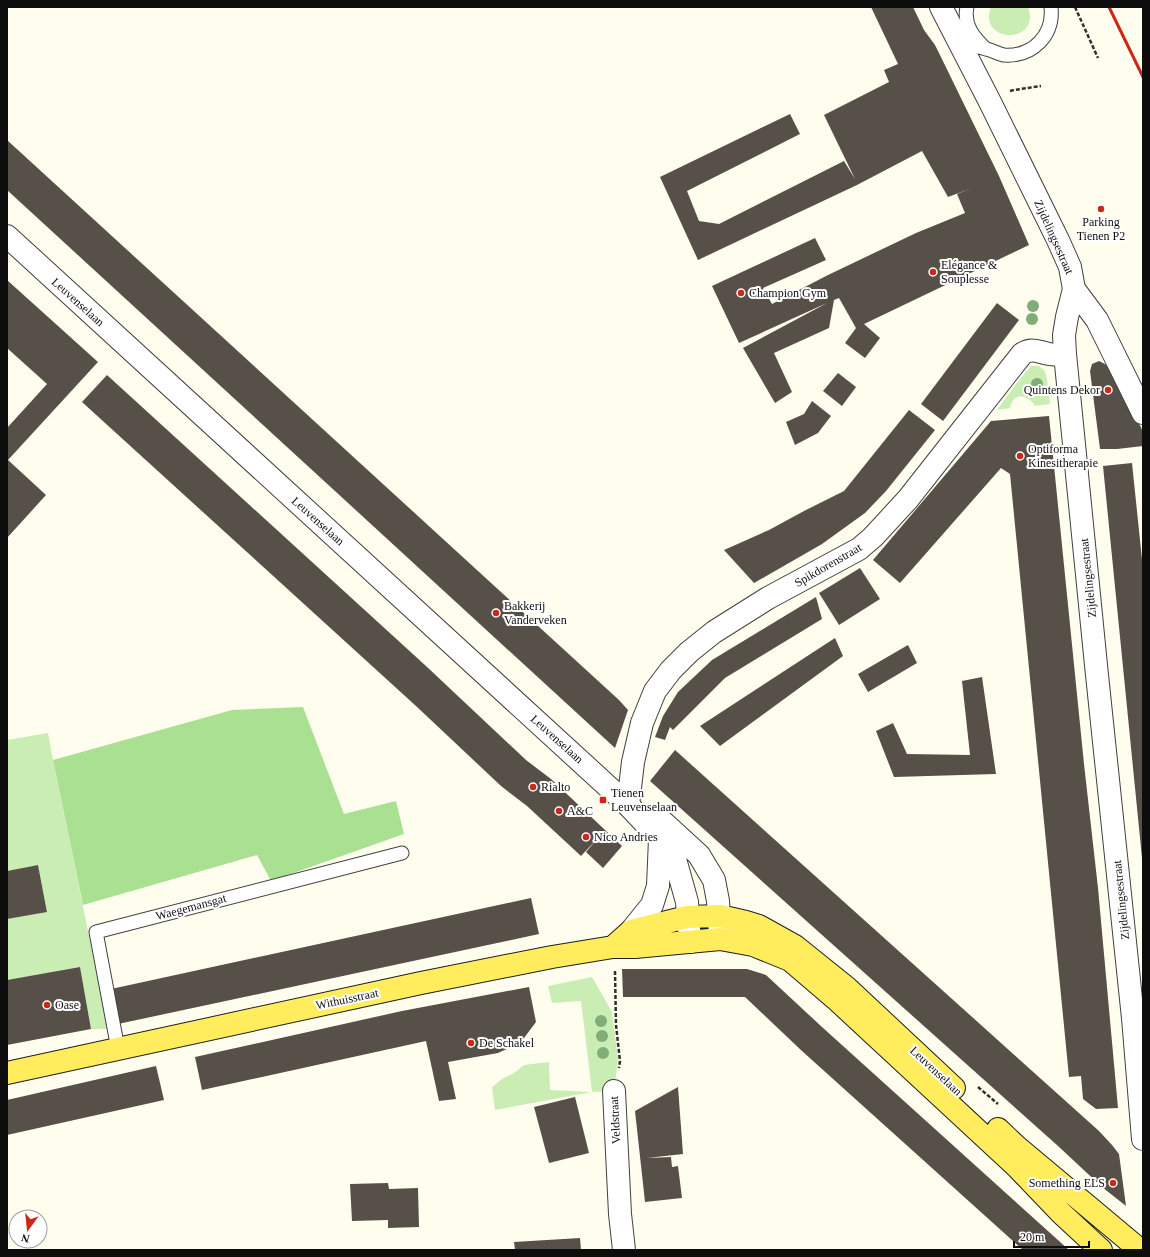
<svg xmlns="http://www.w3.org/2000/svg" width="1150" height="1257" viewBox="0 0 1150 1257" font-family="Georgia,serif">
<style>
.green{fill:#caedb4}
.forest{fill:#aae091}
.building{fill:#575049}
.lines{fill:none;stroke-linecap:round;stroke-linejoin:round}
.service-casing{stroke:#404040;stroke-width:15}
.minor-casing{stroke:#404040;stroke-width:24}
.tertiary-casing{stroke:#404040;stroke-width:24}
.primary-casing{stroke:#1e1e1e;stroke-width:24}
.path{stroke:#2f2f2f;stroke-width:2.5;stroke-dasharray:4 2;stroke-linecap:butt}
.service{stroke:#fff;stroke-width:13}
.minor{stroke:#fff;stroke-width:22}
.tertiary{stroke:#fff;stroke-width:22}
.primary{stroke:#ffed5e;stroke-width:22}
.rail{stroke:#ca2819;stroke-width:3}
.tree{fill:#83ad78}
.poi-dot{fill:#ca2819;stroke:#fff;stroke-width:1.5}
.labels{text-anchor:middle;stroke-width:4;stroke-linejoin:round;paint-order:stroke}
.poi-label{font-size:12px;fill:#0d0d0d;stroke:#fff;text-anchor:start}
.street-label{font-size:12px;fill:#0d0d0d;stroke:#fff}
</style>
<rect width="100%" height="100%" fill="#fffeee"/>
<path class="green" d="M991,7H1028C1042,45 977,44 991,7Z
M1031,366H1039L1045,371L1047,380L1050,404L1035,406C1028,394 1013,392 1010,408L997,410L1016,384Z
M48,733L53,760L108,1029H91L80,967L7,980V919L47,911L38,865L7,871V740Z
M592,977L612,1012L618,1059L614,1091L592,1092L495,1110L492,1087L502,1079L514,1073L524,1065L549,1062L550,1090L592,1092L581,1001L552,1003L548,986Z"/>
<path class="forest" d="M303,707L344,814L396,801L404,834L271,881L257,855L83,905L53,760L232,710Z"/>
<path class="building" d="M871,7H913L924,30L935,45L939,53L999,176L1029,245L864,324L880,338L865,358L845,343L856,328L839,298L834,300L829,328L774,353L792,392L775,403L743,348L827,303L739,343L712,286L815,238L826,260L763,288L772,304L828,275L916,233L965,213L957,194L972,188L948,197L922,151L857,185L698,260L660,177L790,114L800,134L687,191L699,221L719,224L844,161L855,179L824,115L889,82L884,70L898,64Z
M7,140L619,700L628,710L615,748L7,190Z
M7,280L98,362L8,460L46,495L7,538V428L47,384L7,348Z
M997,303L1019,320L943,421L921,404Z
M1099,361L1105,364L1109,369L1132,408L1143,432V446L1117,449H1100L1090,371L1092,364Z
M838,373L856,387L842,406L823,391Z
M107,375L426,666L526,760L551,779L622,846L603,868L586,852L596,840L581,856L527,806L501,786L416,706L82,402Z
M812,401L831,416L818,433L795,445L786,422L804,414Z
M909,410L935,430L886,491L865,513L822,544L754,583L724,550L769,530L804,511L844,491Z
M1049,416L1084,764L1098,888L1118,1108L1096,1109L1083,1099L1081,1076L1069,1077L1010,474L1001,468L900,583L873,560L991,421Z
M1132,463L1143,569V858H1142L1103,466Z
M860,568L880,599L839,625L819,593Z
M816,597L822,619L725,678L673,730L670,727L665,740L655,737L663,716L678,692L712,660Z
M835,638L843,656L720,746L700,726Z
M908,645L917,663L868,692L858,674Z
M982,677L996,774L894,777L876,731L893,723L907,754L970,755L962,681Z
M675,750L1099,1131L1112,1145L1119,1154L1126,1206L1102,1187L1058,1146L650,781Z
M38,865L47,912L7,919V871Z
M531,898L539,934L118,1024L111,989Z
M80,967L91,1029L7,1045V980Z
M622,969H747L766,975L822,1027L1069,1250H1023L802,1051L745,997H623Z
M529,987L536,1022L524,1038L513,1046L498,1053L448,1062L456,1099L439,1101L426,1041L202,1090L195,1057L402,1011Z
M156,1066L164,1100L7,1135V1100Z
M678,1087L683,1154L647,1158L671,1157L672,1167L678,1166L682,1198L645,1202L635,1111Z
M575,1097L589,1153L549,1163L534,1107Z
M388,1183L389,1189L418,1188L419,1227L388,1228V1220L352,1221L350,1184Z
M580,1238L581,1250H515L514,1242Z"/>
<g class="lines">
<defs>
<path id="service" d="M967,7C963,25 974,38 986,49
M959,43C968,45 977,46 986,49C992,50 998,54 1004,55C1033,57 1054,35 1051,7
M118,1049L96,932L402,853"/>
<path id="minor" d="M941,7L990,102L1058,240L1070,267L1074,289L1067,317L1064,335L1065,354L1097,675L1133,1018L1143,1139
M1074,289L1097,320L1143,413
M628,805L633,762L642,723L655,691L671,670L689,652L714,632L768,598L859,549L873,537L908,499L1022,354C1032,347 1038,352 1049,354C1055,355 1060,354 1065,354
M614,1091L620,1214L624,1250"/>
<path id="tertiary" d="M7,236L628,805L660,839L675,859L687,902L690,942
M651,816L663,822L699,855L714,880L718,901L720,935
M631,931L652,905L658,886L660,839"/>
<path id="primary" d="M613,947L631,931L687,917L720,916L746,922L759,926L795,946L846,987L954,1088
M7,1073L421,983L552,957L613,947H635L720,939L753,945L790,960L838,1001L1017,1167L1061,1213L1101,1250
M998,1129L1017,1147L1140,1250"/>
</defs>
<use href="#service" class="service-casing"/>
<use href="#minor" class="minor-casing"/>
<use href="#tertiary" class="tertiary-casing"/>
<use href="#primary" class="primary-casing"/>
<path class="path" d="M1075,7L1098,58
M1010,91L1014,90L1041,86
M615,971L616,1025L620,1061L619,1068
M978,1087L998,1104"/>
<use href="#service" class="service"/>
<use href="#minor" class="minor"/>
<use href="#tertiary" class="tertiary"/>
<use href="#primary" class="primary"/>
<path class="rail" d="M1109,7L1143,77"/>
</g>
<g class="tree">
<circle cx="1033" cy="306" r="6"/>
<circle cx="1032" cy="319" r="6"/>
<circle cx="1037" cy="384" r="6"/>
<circle cx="601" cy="1021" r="6"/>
<circle cx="602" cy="1036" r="6"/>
<circle cx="603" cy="1053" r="6"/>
</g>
<g class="poi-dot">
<circle cx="1101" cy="209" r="4"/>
<circle cx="933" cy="272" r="4"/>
<circle cx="741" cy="293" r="4"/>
<circle cx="1108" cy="390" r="4"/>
<circle cx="1020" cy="456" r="4"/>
<circle cx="496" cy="613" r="4"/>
<circle cx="533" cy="787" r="4"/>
<rect x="599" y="796" width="8" height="8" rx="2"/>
<circle cx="559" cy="811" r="4"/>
<circle cx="586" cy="837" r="4"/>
<circle cx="47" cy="1005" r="4"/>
<circle cx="471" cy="1043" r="4"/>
<circle cx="1113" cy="1183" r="4"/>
</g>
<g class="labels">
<g class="poi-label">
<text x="1101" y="226" text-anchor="middle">Parking<tspan x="1101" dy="14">Tienen P2</tspan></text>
<text x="941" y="269">Elégance &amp;<tspan x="941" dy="14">Souplesse</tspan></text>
<text x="749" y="297">Champion Gym</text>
<text x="1100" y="394" text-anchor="end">Quintens Dekor</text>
<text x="1028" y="453">Optiforma<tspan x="1028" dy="14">Kinesitherapie</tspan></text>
<text x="504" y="610">Bakkerij<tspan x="504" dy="14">Vanderveken</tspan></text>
<text x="541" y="791">Rialto</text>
<text x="611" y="797">Tienen<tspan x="611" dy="14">Leuvenselaan</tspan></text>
<text x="567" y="815">A&amp;C</text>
<text x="594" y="841">Nico Andries</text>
<text x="55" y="1009">Oase</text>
<text x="479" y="1047">De Schakel</text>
<text x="1105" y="1187" text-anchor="end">Something ELS</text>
</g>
<g class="street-label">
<text transform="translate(1054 237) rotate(66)" y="4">Zijdelingsestraat</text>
<text transform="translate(78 302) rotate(42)" y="4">Leuvenselaan</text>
<text transform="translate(318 521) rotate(42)" y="4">Leuvenselaan</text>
<text transform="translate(828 565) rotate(-30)" y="4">Spikdorenstraat</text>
<text transform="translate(1088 578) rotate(-96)" y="4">Zijdelingsestraat</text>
<text transform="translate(557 739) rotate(42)" y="4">Leuvenselaan</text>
<text transform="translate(1121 900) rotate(-96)" y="4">Zijdelingsestraat</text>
<text transform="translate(191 907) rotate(-15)" y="4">Waegemansgat</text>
<text transform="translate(347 999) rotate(-12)" y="4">Withuisstraat</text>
<text transform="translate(936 1071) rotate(43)" y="4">Leuvenselaan</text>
<text transform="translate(615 1120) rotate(-93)" y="4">Veldstraat</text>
</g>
</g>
<rect width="1150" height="1257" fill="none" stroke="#0d0d0d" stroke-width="16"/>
<g transform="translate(28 1229) rotate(195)"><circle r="19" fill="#ffffff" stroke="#9e9e9e"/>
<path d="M0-3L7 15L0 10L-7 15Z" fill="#ca2819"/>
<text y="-6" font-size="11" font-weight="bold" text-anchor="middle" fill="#0d0d0d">N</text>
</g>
<path d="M1014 1241v6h75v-6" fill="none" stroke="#0d0d0d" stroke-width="2"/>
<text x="1020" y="1241" font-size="12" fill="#0d0d0d" stroke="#ffffff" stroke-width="3" paint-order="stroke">20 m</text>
</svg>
